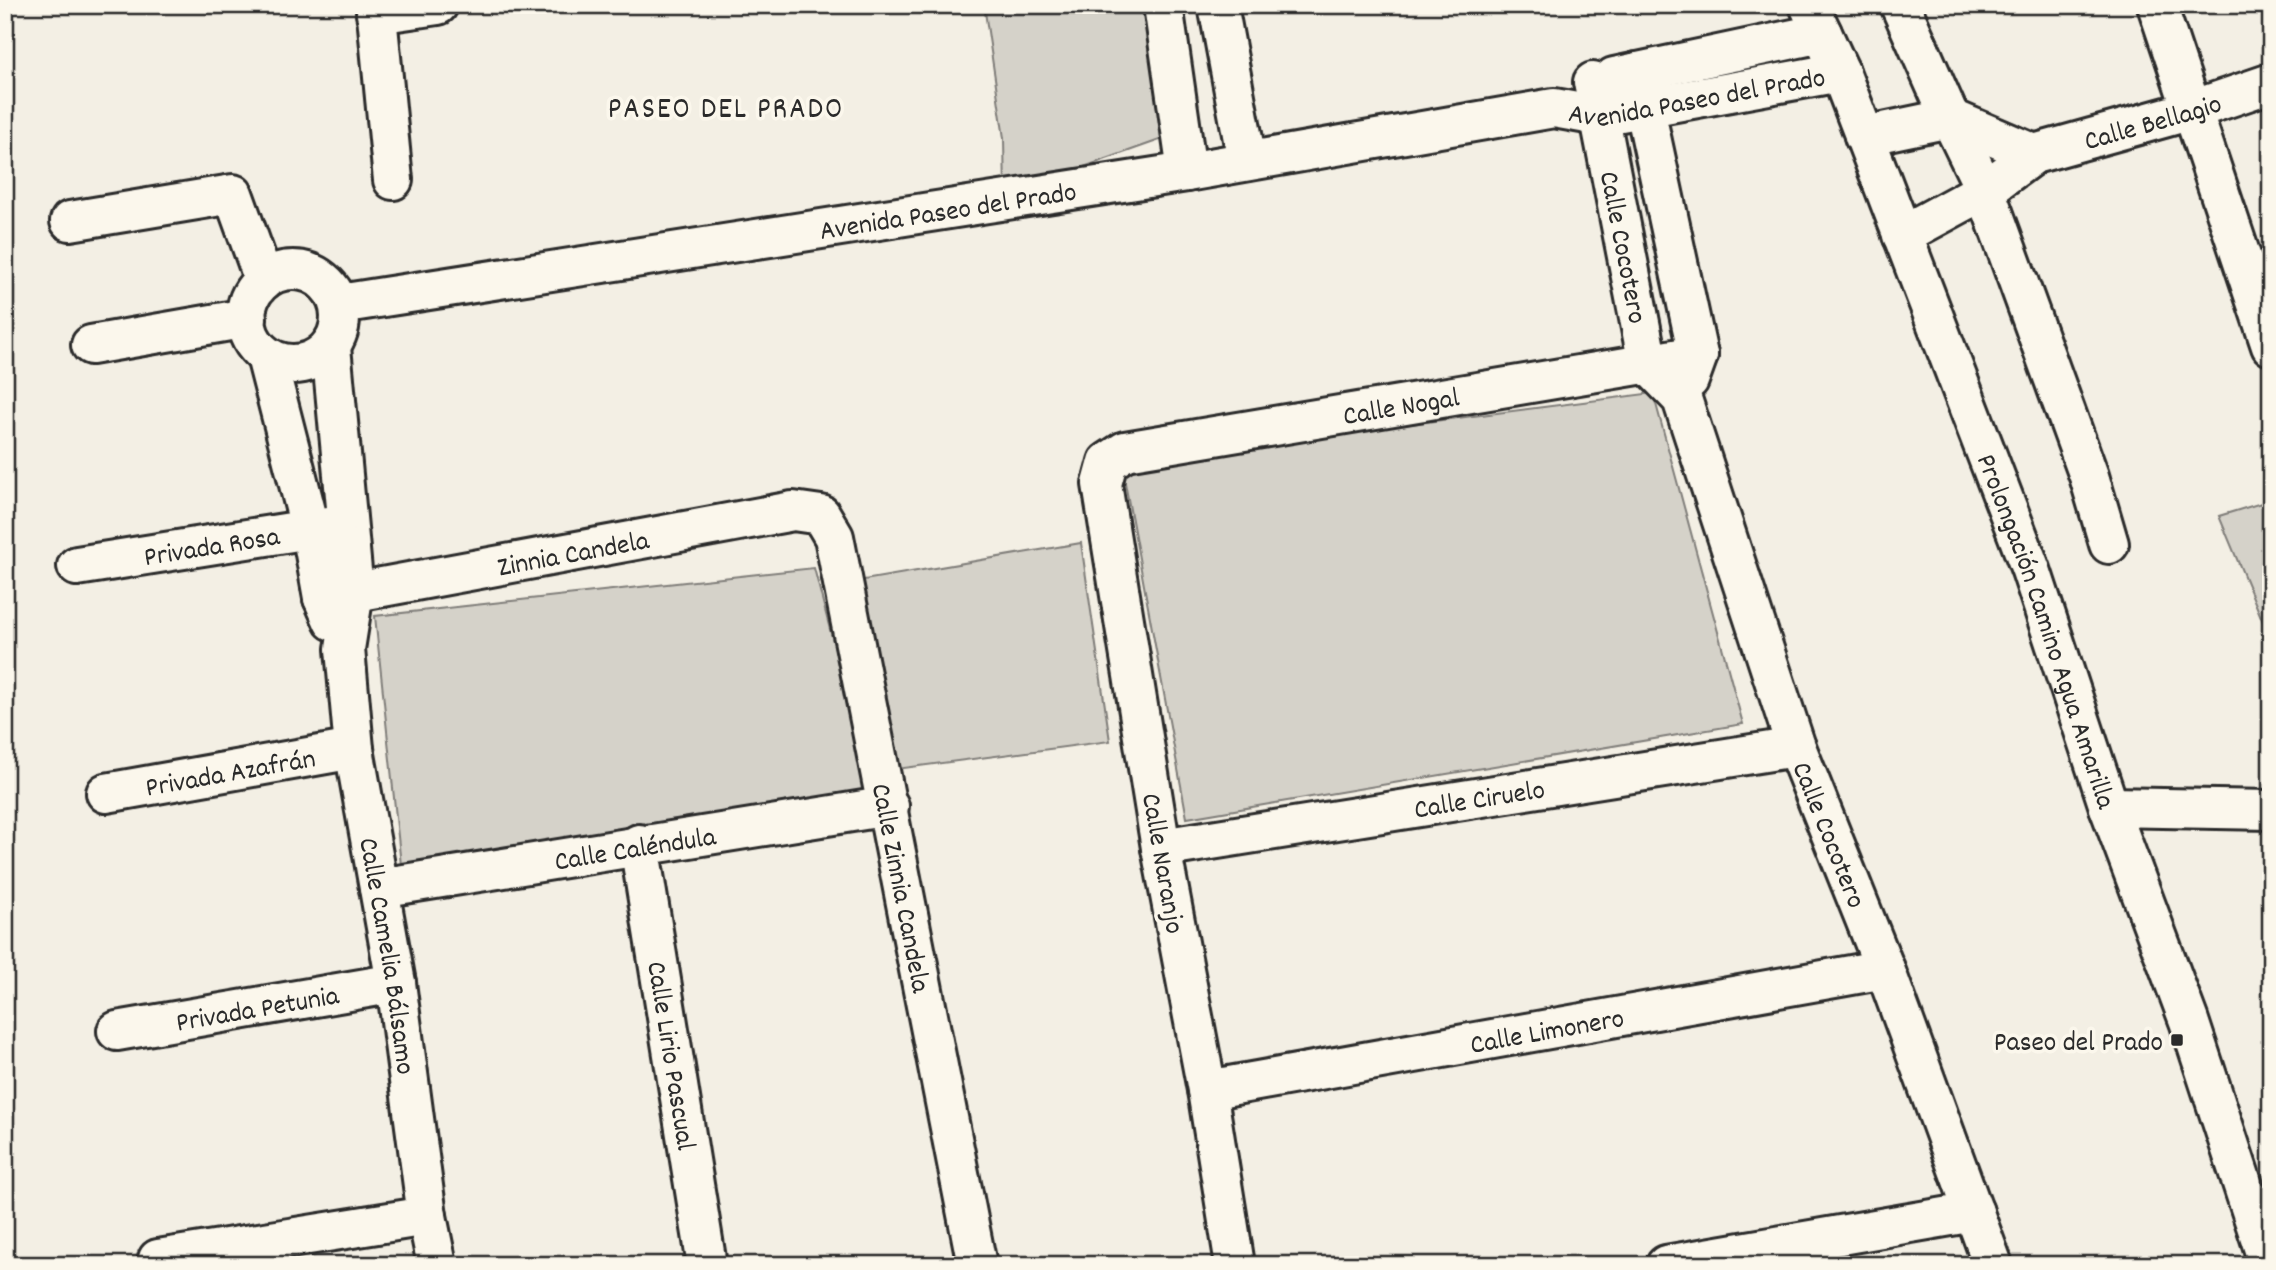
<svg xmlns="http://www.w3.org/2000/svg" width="2276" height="1270" viewBox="0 0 2276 1270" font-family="Dekko,sans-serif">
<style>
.green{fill:#d5d2c9;stroke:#807e7a;stroke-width:2}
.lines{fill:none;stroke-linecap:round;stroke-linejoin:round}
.minor-casing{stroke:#2b2b2b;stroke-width:44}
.minor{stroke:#fbf7ec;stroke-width:38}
.poi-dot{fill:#2b2b2b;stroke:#fbf7ec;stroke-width:2.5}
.labels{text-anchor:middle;stroke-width:7;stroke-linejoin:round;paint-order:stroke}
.street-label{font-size:28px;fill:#2b2b2b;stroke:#fbf7ec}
.poi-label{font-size:28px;fill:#2b2b2b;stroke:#fbf7ec;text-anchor:end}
.neighbourhood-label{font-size:30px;letter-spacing:2px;fill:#2b2b2b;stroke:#fbf7ec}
</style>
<rect width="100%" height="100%" fill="#f3efe4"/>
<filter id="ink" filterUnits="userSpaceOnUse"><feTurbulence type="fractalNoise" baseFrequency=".0143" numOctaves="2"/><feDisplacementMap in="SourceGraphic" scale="14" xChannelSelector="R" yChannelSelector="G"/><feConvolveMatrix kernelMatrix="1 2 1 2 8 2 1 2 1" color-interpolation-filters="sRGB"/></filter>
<g filter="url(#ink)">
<path class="green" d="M984,5H1148L1171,136L1005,195L1004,138Z
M1653,393L1743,724L1187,818L1121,461Z
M2271,500V641L2219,516Z
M1081,543L1110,741L889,770L858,581Z
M814,568L874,799L401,865L375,616Z"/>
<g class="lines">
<defs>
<g id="minor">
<path d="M376,5L393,180"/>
<path d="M1163,5L1187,172"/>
<path d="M1218,5L1247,161"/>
<path id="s1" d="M1809,5L1840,72L2031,570L2109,807L2189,1021L2269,1265"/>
<path d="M1900,5L1950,118L1985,190L2089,476L2109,544"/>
<path d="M2157,5L2271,346"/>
<path d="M376,14L438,5"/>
<path d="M1637,72L1698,355L1689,380"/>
<path d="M1614,77L1822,33"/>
<path id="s2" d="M1593,82L1648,364L1682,399L1796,747L1885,969L1993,1265"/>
<path d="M1864,136L1950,118L2034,154"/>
<path d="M70,221L233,194L264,280"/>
<path id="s3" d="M1902,235L1985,190L2034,154L2192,110L2271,83"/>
<circle cx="293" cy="317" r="47"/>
<path id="s4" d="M339,304L1187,172L1554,108L1599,116L1840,72"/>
<path d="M91,345L247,318"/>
<path id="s5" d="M331,347L354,592L345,649L354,749L396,983L427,1216L437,1265"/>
<path d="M266,356L311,531L323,598L333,621"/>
<path id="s6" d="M77,566L335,525"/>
<path id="s7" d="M323,598L793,511L821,515L834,537L977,1265"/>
<path id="s8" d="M106,793L354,749"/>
<path d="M2109,807L2271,810"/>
<path id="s9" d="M639,844L707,1265"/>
<path id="s10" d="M1161,848L1796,747"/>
<path id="s11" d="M379,888L889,806"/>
<path id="s12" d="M117,1031L396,983"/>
<path id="s13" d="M1207,1090L1885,969"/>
<path d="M158,1259L427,1216"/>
<path id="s14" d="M1235,1265L1207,1090L1161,848L1102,484L1108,462L1125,451L1698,355"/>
<path d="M1666,1265L1974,1212"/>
</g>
</defs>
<use href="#minor" class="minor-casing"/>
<use href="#minor" class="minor"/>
</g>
</g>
<rect class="poi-dot" x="2170" y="1033" width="14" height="14" rx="3.5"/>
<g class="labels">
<g class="street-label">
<text dy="10" stroke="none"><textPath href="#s4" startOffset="1376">Avenida Paseo del Prado</textPath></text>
<text dy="10" stroke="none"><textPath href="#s3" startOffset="278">Calle Bellagio</textPath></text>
<text dy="10" stroke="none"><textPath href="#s4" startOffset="616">Avenida Paseo del Prado</textPath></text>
<text dy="10" stroke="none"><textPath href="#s2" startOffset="168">Calle Cocotero</textPath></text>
<text dy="10" stroke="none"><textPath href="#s14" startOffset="1115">Calle Nogal</textPath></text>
<text dy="10" stroke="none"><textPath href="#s6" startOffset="136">Privada Rosa</textPath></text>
<text dy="10" stroke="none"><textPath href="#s7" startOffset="254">Zinnia Candela</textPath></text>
<text dy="10" stroke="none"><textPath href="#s1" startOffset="670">Prolongación Camino Agua Amarilla</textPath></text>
<text dy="10" stroke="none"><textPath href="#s8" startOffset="126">Privada Azafrán</textPath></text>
<text dy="10" stroke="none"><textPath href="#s10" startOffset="322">Calle Ciruelo</textPath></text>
<text dy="10" stroke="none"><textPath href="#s2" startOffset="796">Calle Cocotero</textPath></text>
<text dy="10" stroke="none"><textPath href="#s11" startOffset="259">Calle Caléndula</textPath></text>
<text transform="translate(1165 863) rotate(80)" y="10">Calle Naranjo</text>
<text dy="10" stroke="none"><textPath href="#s7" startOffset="889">Calle Zinnia Candela</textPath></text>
<text dy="10" stroke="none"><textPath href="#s5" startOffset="614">Calle Camelia Bálsamo</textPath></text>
<text dy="10" stroke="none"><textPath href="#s12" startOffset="142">Privada Petunia</textPath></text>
<text dy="10" stroke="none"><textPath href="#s13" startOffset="345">Calle Limonero</textPath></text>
<text dy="10" stroke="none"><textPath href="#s9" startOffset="214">Calle Lirio Pascual</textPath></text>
</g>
<g class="poi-label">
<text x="2163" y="1050">Paseo del Prado</text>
</g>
<g class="neighbourhood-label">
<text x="726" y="117">PASEO DEL PRADO</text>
</g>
</g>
<rect width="2276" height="1270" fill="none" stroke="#fbf7ec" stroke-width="28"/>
<rect x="14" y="14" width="2248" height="1242" fill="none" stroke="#2b2b2b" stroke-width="2.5" filter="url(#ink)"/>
</svg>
